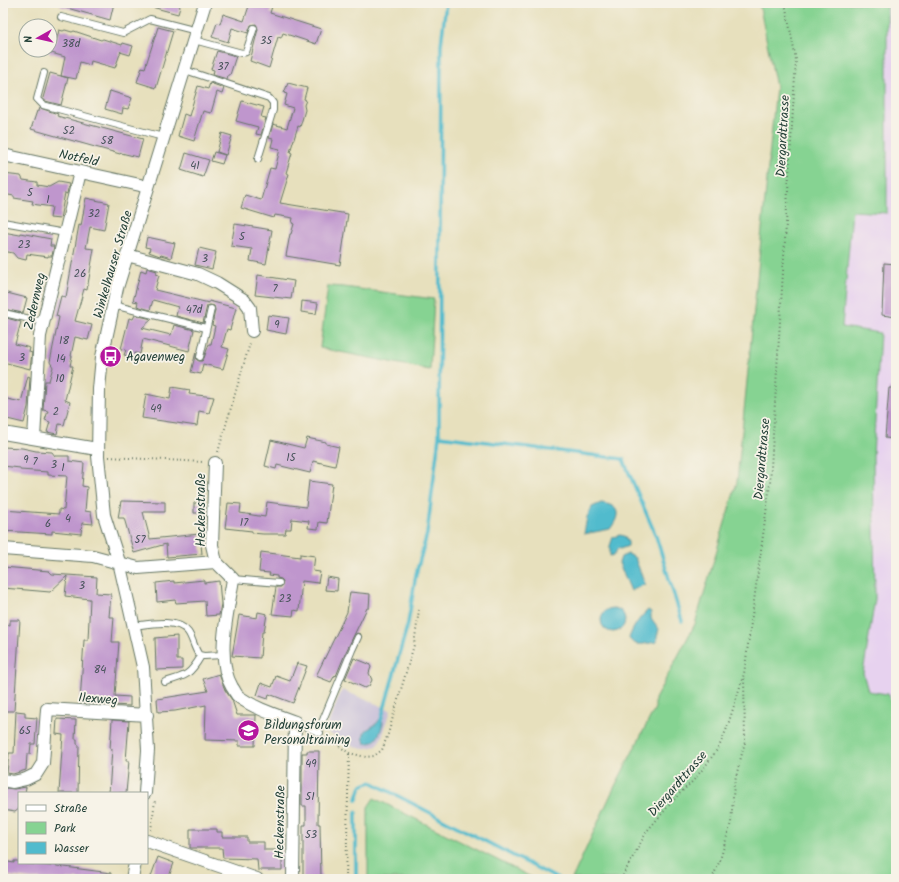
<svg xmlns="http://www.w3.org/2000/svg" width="899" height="882" viewBox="0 0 899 882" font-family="Kalam,sans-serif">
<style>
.built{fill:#e7d2ef}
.industrial{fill:#c8bfd8}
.green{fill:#86d392;stroke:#528863}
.water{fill:#51bbcd;stroke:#387c80}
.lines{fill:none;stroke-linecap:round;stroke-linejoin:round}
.stream{stroke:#51bbcd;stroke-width:3.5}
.building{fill:#bf96cd}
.service-casing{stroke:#657664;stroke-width:8}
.minor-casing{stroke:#657664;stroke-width:14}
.path{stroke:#657664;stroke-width:2;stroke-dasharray:1 3;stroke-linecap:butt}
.service{stroke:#fff;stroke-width:6}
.minor{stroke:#fff;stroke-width:12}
.labels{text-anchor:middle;stroke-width:3.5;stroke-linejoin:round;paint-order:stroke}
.number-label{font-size:11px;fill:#47535a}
.street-label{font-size:13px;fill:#1f3d34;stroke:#f7f3e8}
.poi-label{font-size:13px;fill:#1f3d34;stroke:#f7f3e8;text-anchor:start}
</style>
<rect width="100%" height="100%" fill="#f7f3e8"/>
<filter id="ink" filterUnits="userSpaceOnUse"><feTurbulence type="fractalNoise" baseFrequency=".025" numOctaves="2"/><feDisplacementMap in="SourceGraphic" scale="8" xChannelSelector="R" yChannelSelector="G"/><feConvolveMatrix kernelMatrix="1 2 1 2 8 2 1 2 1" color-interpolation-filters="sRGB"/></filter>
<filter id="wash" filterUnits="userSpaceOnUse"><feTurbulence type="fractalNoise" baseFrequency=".012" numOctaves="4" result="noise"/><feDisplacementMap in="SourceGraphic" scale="16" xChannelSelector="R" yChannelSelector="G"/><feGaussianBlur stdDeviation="0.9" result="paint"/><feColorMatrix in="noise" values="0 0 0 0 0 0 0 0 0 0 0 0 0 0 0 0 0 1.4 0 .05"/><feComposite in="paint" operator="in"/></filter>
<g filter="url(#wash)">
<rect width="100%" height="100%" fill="#e7e0bd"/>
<path class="built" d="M887,3H896V711L887,694L868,691L863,673L875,599L873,456L880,333L842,328L852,211L887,213Z"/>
<path class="industrial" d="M342,690L391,710L383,734L377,746L362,749L345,742L325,731Z"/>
<path class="green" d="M759,3H887V213L852,211L842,327L880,333L873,456L875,599L863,673L868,691L887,694L896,711V868L892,879H572L612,792L655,708V699L695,624L737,482L776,87Z
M328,286L344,287L434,299L430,370L320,348Z
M374,798L535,879H368V807Z"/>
<path class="water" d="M601,503C620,505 621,515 610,529L584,534L587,517L592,507Z
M620,535L624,536L628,542V546L620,549L618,548L614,555L610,556V546L613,537Z
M628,554L632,556L635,558L645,584L631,591L619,563L621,557Z
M601 620a12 12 0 1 1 24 0a12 12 0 1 1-24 0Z
M648,610L651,612V618L659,629L657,636V642C648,643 634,648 629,638C633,627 640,617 648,610Z
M380,719L383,722C381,731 377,745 365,743C359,727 374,730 380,719Z"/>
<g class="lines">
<path class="stream" d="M439,436L623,459L656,536L682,621
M381,720L408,623L416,574L427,534L439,436L441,45L446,3
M357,799L361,786L371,782L558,879
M356,812V879"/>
</g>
<g id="blocks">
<path class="building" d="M61,3H114L110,20L60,6Z
M148,3H178L180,7L178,14L148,6Z
M250,3H273L270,13L321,29L316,44L283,33L281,38L278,37L269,68L250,61L258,29L256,24L251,25L248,33L232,28L228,42L212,37L217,23L220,24L223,14L244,21Z
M158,27L173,31L156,88L137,82L142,67L145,68Z
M59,30L63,31L65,30L72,32L74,31L101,40L103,39L122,45L123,43L133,46L130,55L120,52L121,51L115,68L91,61L90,65L80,62L76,79L61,76L65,57L48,52V50H50L51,41L56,42Z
M217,51L236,56L230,75H228L227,79L213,75L214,70L211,69Z
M50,73L68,78L61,105L45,101L43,98Z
M210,83L224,88L222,94L217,92L211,113L203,111L194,141L178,136L184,114L189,116L198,86L208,89Z
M288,83L307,88L304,99L306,100L304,105L305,110L300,127L298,126L290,152L292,153L286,173L289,174L280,203L348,214L340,265L286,256L290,234H291L294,224L292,223L293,218L275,215L274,218L241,208L245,195L261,200L270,168L275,169L280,149L271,147L273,139L269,138L273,124L287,128L293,108L284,105L287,94L284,93Z
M110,91L132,98L128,109L123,108L122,114L105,109Z
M242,101L264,107L261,117L266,118L261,135L256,134L258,127L236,121Z
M40,108L58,114L57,116L143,139L138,157L121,153L120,154L31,129L37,111H39Z
M222,133L232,136L226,155L217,152Z
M214,152L225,155L222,164L211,161Z
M186,153L209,160L203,177L181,170Z
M3,174L21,176L23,180L37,182V185L49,187L58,182L69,184L67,194L65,193L60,219L50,218L52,207L32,204L33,201L14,198V196L3,194Z
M86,198L109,203L104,230L90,227L86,248L94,249L87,290L84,289L75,321L92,325L88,340L75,337L71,356H72L70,366H73L65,400L70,402L64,425L59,424L57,434L47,432L50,422L45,420L48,411L43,410L45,381H49L53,367L50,362L59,317L56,316L61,296L66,297L79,225L81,226Z
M235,224L272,230L266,264L250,261L252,249L231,246Z
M3,232L20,235V233L51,239L50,246H54L52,256H48V257L27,254L26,260L17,258L13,253L3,251Z
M147,237L175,243L171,258L161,255L160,256L149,252L150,248L145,247Z
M199,248L216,252L212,269L195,265Z
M884,263L896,264V317L882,315Z
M147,268L157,271L156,274L159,275L155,290L209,303V301L236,308L230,330L227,329L222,347L229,349L223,369L203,364L201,374L191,372L196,352V359L199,361H202L204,358L209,344H211L215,326L212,325L215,310L214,306L210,305L207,306L203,323L176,316L178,307L153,300L150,310L137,306L138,302L133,301L141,270L146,272Z
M258,275L294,281L291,299L255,295Z
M3,292L27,298L23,313L3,309Z
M302,301L318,303L316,314L301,312Z
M135,315L152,319L142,328L171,335L174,325L194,330L189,351L143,339L140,354L135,353L134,357L124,355L126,350L121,349L129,318L133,319Z
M268,315L289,318L286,334L266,330Z
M3,317L21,322L15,344L30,348L29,352L32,353L30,369L3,362Z
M28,376L30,377L28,407L24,423L3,418V398L21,402Z
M172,387L190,390L189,394L214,397L209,413L199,411L197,426L142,418L146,394L170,399Z
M889,388H896V439L885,438Z
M307,438L326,442V444L339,447L335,466L313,461L310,473L277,465L276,469L265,466L271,440L304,448Z
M3,447L22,448L36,451L52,452L55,456H69V461L84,463L82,486L87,487L85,511L91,512L93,524L82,523L81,534L52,531V534L3,531V510L59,514V509L64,510L67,476L48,475V472L20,470V468L3,466Z
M309,481L332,484L327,523L319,522L318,529L308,528L309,521L292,519L291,529H286L285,534H263L252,533V531L225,528L228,503L241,504L240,513L265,517L267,502L306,507Z
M121,501L165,502V512H143L150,539L200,534L202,554L167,557L166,544L134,553L124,518H118Z
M194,503H204V513H194Z
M261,552L300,557V554L315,556L313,571L320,572L318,583L302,581L299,611L294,610L293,616L272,614L276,587H281L283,581L281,579L277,578V576L269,575L270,573L259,572Z
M3,567L49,571L52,574L97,577L96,593L111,594L109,617H114L112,642H119L115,696L130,697V706L80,703L84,640H88L90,599L65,596L67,576L50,592L3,588Z
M327,577L338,579L337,591L325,590Z
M204,580V583L219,581L221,604L219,615L206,616L205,601L176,603L175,600L157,602L156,583L174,581V583Z
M350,592L370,594L369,608H367L345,654L336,676L335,675L331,682L316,676L347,612Z
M258,612L267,614L264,632H262L260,658L232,656L239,615L257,618Z
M10,620H20L14,711H3V624L10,625Z
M177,636V660H182V669L156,670L155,638Z
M354,658L369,664L371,667L369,673L372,680L369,686L365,688L345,679Z
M297,663L307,666L293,703L269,694L268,699L257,695L261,683L272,687L276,676L290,681Z
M219,674L225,690L232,700L237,715H256L255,746H239V741L205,740L206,705L175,711L158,712L157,699L208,691L203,679Z
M16,711L25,712V717L37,718L35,744H31L30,754H27L26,770L13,774L7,773L9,753H14Z
M57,719L76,720L75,739H77V744L79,745L78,793H59L63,735L56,734Z
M112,720L129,721L126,761H129L126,793H109L112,749H110Z
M307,751H319L318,824H320L321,878L303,879V825H306V806H302V753H307Z
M26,787L25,793H19V809L15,812L3,810V791H5L6,788L14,789Z
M190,829H217V832H222V837H247V842H264V850H282V870H258L257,859L223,858L222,848H190Z
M158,857L174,863L168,879H150Z
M3,861L14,863V861H19V863L51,866L52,864L57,866L111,873L110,879H30L3,875Z"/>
</g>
</g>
<g filter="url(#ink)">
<use href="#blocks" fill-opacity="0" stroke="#657664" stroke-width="1"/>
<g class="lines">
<defs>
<path id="service" d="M61,17L123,33L150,19L197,31
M194,40L242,53L246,52L254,28
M185,70L269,98L273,103V110L258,159
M44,73L37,99L43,105L163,137
M3,222L65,233
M113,305L206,328
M4,313L43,322
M200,357L211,309
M233,579L279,583
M134,626C149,624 178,618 188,632C193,639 194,648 199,655L204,656L223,655
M165,682C186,676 190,675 201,656
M295,722L320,733
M318,732L352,650L358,637"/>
<path id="minor" d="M3,155L140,185L148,188
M127,255L198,274L217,283L244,300L250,308L252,331
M3,433L97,449
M34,438L40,336L80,172
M215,463L212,545L216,562L233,579C228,612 215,658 232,687C235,691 236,695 239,697C256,709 276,715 295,722L293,879
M3,549L93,556L138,568L216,562
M3,780L13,782L26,779L36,774L43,763L47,709L147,715
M145,793L148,750L143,667L119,562L104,515L98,456L99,389L102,357L117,288L205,3
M147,841L257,879
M132,879L135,863"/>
</defs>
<use href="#service" class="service-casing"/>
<use href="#minor" class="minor-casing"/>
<path class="path" d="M218,452L250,343
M109,457L204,462
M326,737L349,753L366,757L374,756L382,750L388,734L414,645L419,610
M151,830L155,801
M346,879L349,753
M621,879L647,831L678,795L693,781L706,765L719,747L727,728L744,674L770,484L796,60L785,3
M712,879L720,860L731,823L734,784L745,742L744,677"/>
<use href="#service" class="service"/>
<use href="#minor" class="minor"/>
</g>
</g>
<defs>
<symbol id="bus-disc" viewBox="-11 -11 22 22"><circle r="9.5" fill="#b5179e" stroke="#f7f3e8"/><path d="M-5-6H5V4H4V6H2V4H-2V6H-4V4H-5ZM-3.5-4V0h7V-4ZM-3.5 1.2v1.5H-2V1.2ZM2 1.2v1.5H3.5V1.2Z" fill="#fff"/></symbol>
<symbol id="university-disc" viewBox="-11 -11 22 22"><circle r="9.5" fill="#b5179e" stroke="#f7f3e8"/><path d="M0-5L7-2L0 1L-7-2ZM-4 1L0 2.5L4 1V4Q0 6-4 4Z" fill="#fff"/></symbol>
</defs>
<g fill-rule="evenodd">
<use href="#bus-disc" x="98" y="344" width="25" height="25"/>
<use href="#university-disc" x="236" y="718" width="25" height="25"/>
</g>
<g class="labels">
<g class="number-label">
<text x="266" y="44">35</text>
<text x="71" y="47">38d</text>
<text x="223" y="70">37</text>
<text x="69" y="134">52</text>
<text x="107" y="144">58</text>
<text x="195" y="169">41</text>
<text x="30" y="196">5</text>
<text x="48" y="203">1</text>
<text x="94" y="217">32</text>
<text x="242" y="240">5</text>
<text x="24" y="248">23</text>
<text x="205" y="262">3</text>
<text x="80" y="277">26</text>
<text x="275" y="292">7</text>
<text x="194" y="313">47d</text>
<text x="277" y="328">9</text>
<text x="64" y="344">18</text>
<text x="22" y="361">3</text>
<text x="61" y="362">14</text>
<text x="60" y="382">10</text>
<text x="156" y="412">49</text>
<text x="56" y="415">2</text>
<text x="291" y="461">15</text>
<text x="26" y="463">9</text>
<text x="35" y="465">7</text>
<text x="54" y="468">3</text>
<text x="63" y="471">1</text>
<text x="68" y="522">4</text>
<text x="244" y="526">17</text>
<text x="48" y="527">6</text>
<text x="140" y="543">57</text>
<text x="82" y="589">3</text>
<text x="285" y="602">23</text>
<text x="100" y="673">84</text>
<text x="25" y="734">65</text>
<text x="311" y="767">49</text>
<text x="310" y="800">51</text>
<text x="311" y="838">53</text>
</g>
<g class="street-label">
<text transform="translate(782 136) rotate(-87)" y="5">Diergardttrasse</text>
<text transform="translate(79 157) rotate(12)" y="5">Notfeld</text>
<text transform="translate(112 264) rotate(-74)" y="5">Winkelhauser Straße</text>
<text transform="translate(34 301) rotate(-77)" y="5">Zedernweg</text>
<text transform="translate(761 459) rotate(-85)" y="5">Diergardttrasse</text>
<text transform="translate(200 510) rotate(-90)" y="5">Heckenstraße</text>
<text transform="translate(98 698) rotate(4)" y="5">Ilexweg</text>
<text transform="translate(677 783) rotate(-49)" y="5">Diergardttrasse</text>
<text transform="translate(279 822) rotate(-89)" y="5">Heckenstraße</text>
</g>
<g class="poi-label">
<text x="126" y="361">Agavenweg</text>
<text x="264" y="729">Bildungsforum<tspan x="264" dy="15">Personaltraining</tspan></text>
</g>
</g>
<rect width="899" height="882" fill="none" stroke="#f7f3e8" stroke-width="16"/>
<rect x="18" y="792" width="130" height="72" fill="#f7f3e8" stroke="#a1aaa0"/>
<rect x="26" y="805" width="20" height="6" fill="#ffffff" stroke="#a1aaa0"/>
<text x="54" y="812" font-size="12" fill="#1f3d34">Straße</text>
<rect x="26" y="822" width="20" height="12" fill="#86d392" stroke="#a1aaa0"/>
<text x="54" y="832" font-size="12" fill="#1f3d34">Park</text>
<rect x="26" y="842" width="20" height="12" fill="#51bbcd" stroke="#a1aaa0"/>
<text x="54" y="852" font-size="12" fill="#1f3d34">Wasser</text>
<g transform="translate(38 38) rotate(262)"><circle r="19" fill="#f7f3e8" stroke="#a1aaa0"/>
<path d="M0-3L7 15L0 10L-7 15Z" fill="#b5179e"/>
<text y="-6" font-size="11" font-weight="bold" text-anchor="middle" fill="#1f3d34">N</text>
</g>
</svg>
